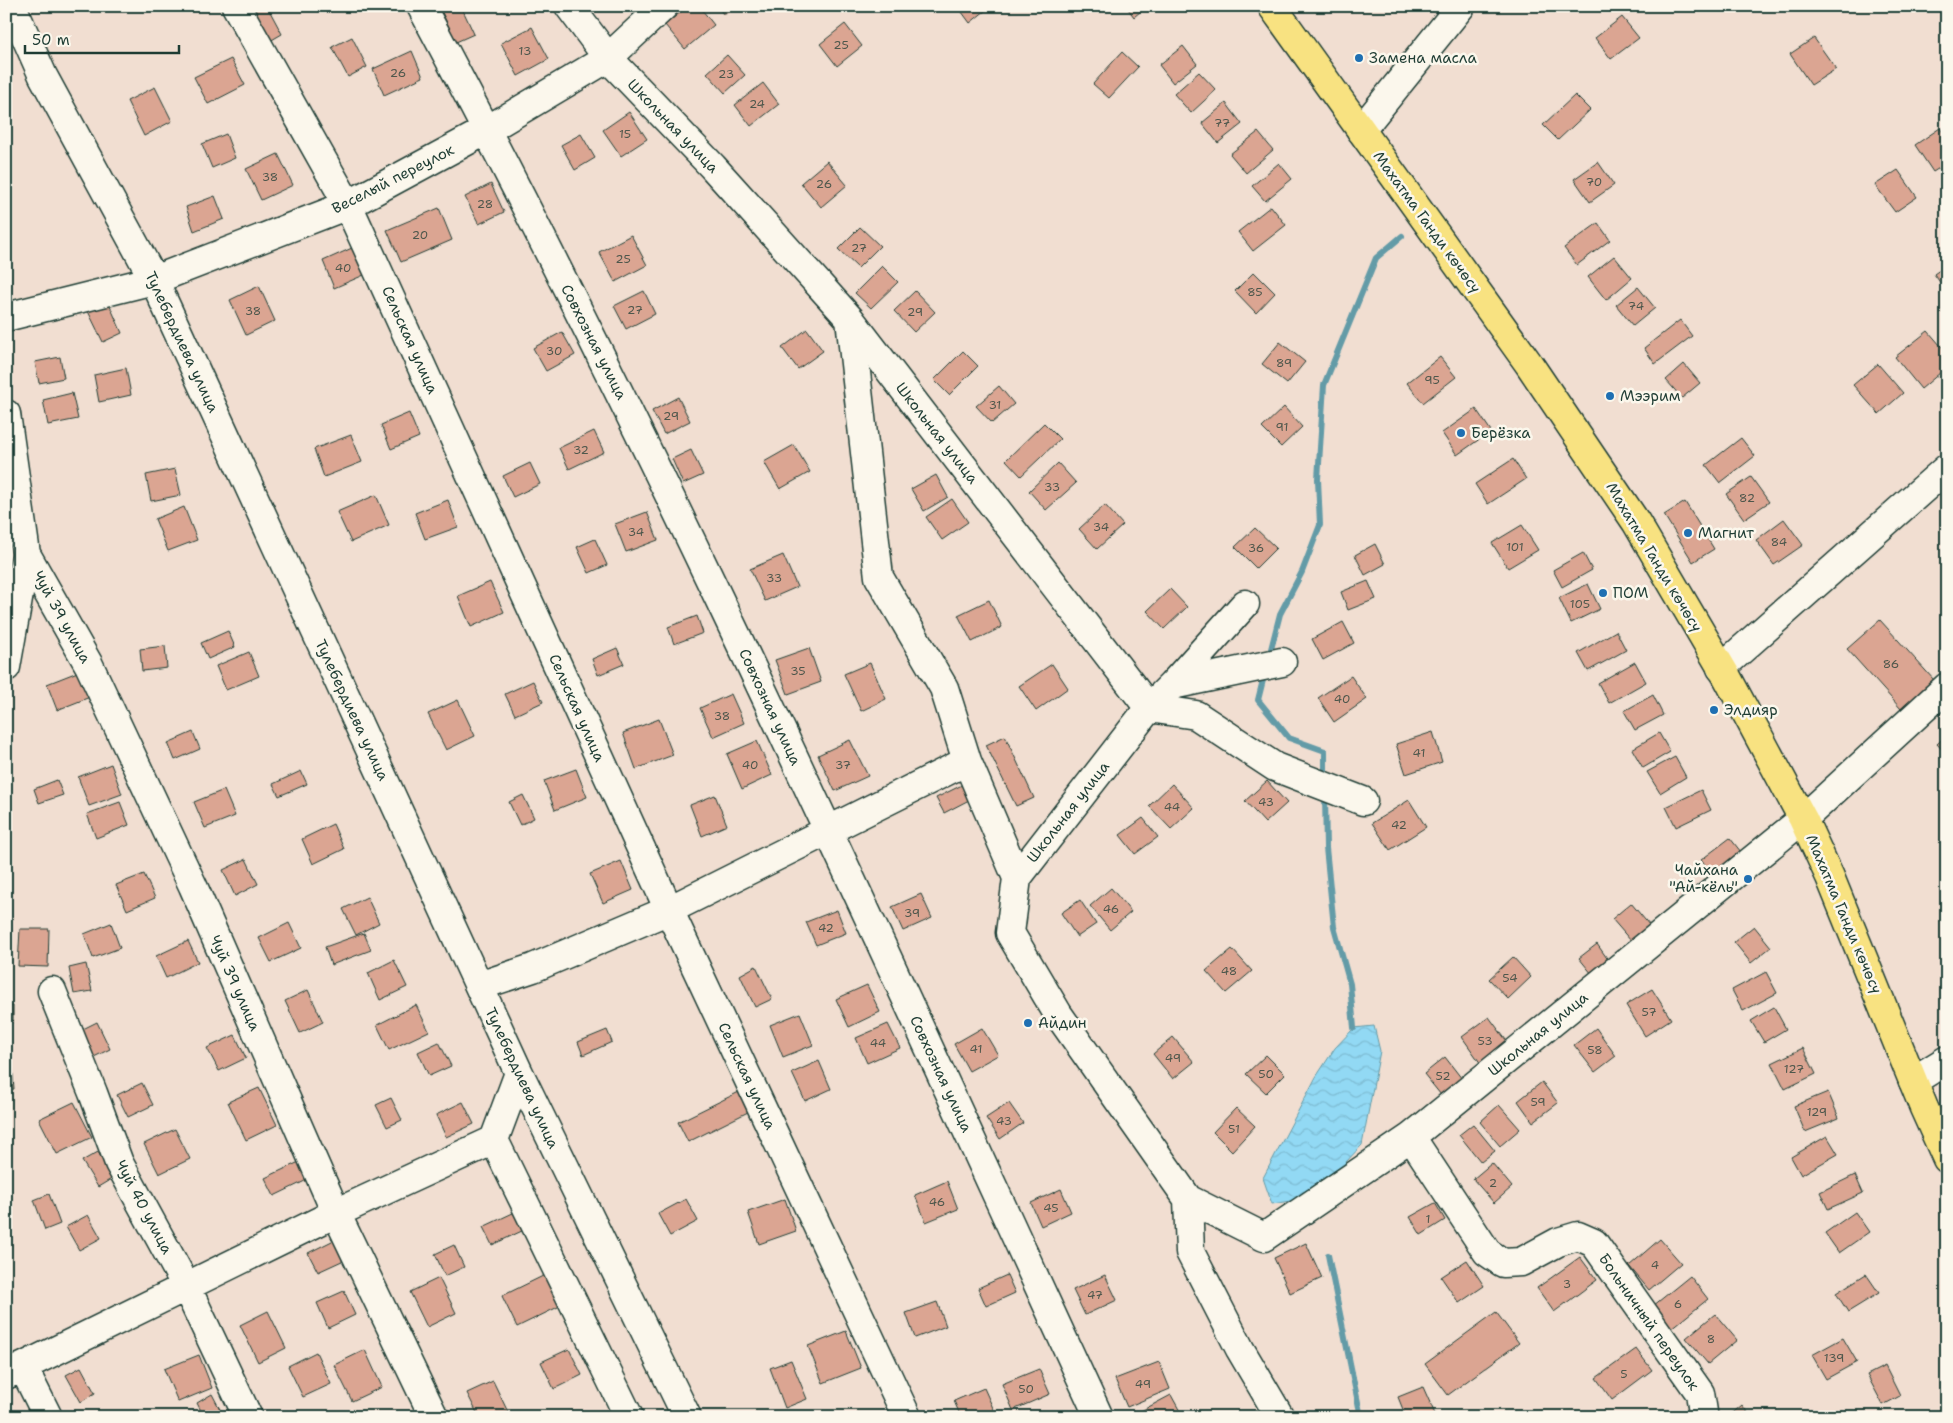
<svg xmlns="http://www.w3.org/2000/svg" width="1953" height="1423" viewBox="0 0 1953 1423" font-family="'Shantell Sans',sans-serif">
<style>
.water{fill:url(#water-waves);stroke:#649ba7}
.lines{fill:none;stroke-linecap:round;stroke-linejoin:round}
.stream{stroke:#649ba7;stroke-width:6}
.building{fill:#dba592;stroke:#1f3d34}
.minor-casing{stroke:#1f3d34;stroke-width:31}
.major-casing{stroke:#1f3d34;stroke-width:31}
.minor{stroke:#fbf7ec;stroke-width:28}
.major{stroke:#f8e281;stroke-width:28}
.poi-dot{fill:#1f6fb2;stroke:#fbf7ec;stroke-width:2}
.labels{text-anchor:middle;stroke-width:5;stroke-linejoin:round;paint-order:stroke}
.number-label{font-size:12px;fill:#4e574c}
.poi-label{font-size:15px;fill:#1f3d34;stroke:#fbf7ec;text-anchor:start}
.street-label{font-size:15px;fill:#1f3d34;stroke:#fbf7ec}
</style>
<defs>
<pattern id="water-waves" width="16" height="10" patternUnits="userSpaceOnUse" patternTransform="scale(1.25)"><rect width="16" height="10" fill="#92d9f4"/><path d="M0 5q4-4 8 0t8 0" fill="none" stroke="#7dbbd2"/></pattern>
</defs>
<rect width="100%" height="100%" fill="#f1ded1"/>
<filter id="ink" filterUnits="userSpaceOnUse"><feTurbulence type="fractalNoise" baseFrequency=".02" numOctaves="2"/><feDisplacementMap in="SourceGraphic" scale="10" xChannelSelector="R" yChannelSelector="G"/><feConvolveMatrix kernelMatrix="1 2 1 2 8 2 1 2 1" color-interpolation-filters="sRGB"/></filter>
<g filter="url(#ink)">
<path class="water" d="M1374,1026L1380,1051L1362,1145L1344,1164L1291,1201L1272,1204L1263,1178L1316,1077L1335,1048L1354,1028Z"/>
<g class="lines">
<path class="stream" d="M1420,6L1422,8
M1269,657L1280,614L1302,572L1320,525L1318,479L1324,385L1376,258L1402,236
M1265,672L1258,700L1289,738L1325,751V780
M1325,795L1326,848L1334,927L1350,984L1354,1028
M1328,1255L1361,1417"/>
</g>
<path class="building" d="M260,6H267L282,34L270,41L253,10Z
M439,6H461L474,34L456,42Z
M688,6H699L714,25L685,49L665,25Z
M717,6H735L724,15Z
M961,6H991L970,23L959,8Z
M1126,6H1147L1134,17Z
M1622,17L1639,38L1611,59L1595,38Z
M845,24L862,46L837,66L820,44Z
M532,27L549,59L518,76L501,43Z
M352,37L367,67L348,77L332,47Z
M1814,38L1836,69L1811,85L1790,54Z
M1183,46L1197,64L1173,83L1159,65Z
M412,51L423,77L384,95L373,69Z
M1122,52L1138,67L1109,98L1093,84Z
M727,55L745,75L725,93L707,73Z
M231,59L245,85L208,104L194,77Z
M1199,72L1216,90L1191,113L1174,94Z
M763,83L779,104L751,126L735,105Z
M155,87L172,121L144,136L127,101Z
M1575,95L1590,110L1558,140L1543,125Z
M1226,103L1242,124L1218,143L1202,123Z
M629,112L647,139L621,156L603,130Z
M1940,128L1947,139V163L1933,172L1915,145Z
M1258,132L1273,150L1246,173L1230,154Z
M226,134L235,158L212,168L202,144Z
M581,134L595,158L575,170L561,145Z
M278,154L293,185L261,200L246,169Z
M827,161L847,185L821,207L801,183Z
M1598,162L1614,185L1590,202L1574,179Z
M1279,163L1292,179L1265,201L1252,186Z
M1898,170L1917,197L1895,212L1875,185Z
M491,184L504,212L479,224L465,197Z
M215,196L224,219L194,231L186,207Z
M1271,206L1286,225L1253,251L1238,232Z
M439,208L452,240L401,262L387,230Z
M1598,223L1610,240L1577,265L1564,248Z
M860,227L880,246L858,268L838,249Z
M631,235L647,265L615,282L599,252Z
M352,248L364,275L334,288L323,261Z
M1614,256L1632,278L1606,300L1588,277Z
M1947,265V292L1934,274Z
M882,266L898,282L871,308L855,293Z
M1254,272L1275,293L1256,313L1235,291Z
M259,286L275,321L246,335L230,300Z
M1638,287L1655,308L1633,326L1616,305Z
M644,291L655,314L626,329L614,306Z
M915,291L935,312L914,332L894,311Z
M105,295L122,333L103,342L85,305Z
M1680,320L1692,336L1655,364L1644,348Z
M807,329L823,351L798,369L782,348Z
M1928,331L1947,353V367L1921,389L1895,357Z
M562,332L575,355L546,371L533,348Z
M1280,342L1305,362L1287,384L1262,364Z
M963,351L978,366L949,395L934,380Z
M60,357L64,378L39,383L35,362Z
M1440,357L1456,377L1423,403L1407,383Z
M1684,364L1700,383L1682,398L1666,380Z
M1878,364L1903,393L1879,414L1853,385Z
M126,368L131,395L99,402L94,375Z
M999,386L1014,404L992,423L976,406Z
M72,393L78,419L48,425L43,400Z
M678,397L690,421L664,434L652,411Z
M1284,407L1302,427L1281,447L1262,428Z
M1476,409L1491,431L1457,455L1442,433Z
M409,413L419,437L391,449L381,425Z
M1044,423L1060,439L1021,476L1006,460Z
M594,431L604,452L569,469L559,448Z
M351,435L362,462L324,477L314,449Z
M1741,438L1755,456L1720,483L1706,465Z
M794,445L810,472L780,489L764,462Z
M691,450L703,475L683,484L672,459Z
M1513,459L1526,479L1488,504L1475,484Z
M530,463L540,484L513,497L503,476Z
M1058,463L1076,483L1046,510L1029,491Z
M175,469L181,495L151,501L146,475Z
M936,475L948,497L924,511L911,489Z
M1751,477L1769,502L1744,519L1726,494Z
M376,495L389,525L351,542L337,512Z
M952,499L968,522L942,540L926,517Z
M448,500L458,527L425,539L415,513Z
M1685,502L1714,549L1693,562L1664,515Z
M1105,505L1123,525L1097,549L1079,529Z
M184,507L197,540L168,551L155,519Z
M647,512L658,540L626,552L615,524Z
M1784,519L1803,545L1774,565L1756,540Z
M1522,525L1538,550L1508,568L1492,543Z
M1255,528L1276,548L1256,568L1235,547Z
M595,539L607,565L589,573L577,547Z
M1375,544L1385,564L1365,575L1355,555Z
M1583,553L1592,570L1562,587L1553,570Z
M783,555L797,587L765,601L750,569Z
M1368,581L1376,599L1348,610L1341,592Z
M490,582L504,612L471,627L458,596Z
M1588,584L1600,609L1571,623L1559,598Z
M1170,589L1187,607L1164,629L1147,611Z
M989,600L1002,627L972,642L958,615Z
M697,616L703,633L674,644L668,627Z
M1880,620L1934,680L1901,709L1847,649Z
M1343,622L1354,643L1323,660L1312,639Z
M228,631L235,647L208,659L201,643Z
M1616,631L1626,650L1588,671L1578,653Z
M165,646L167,668L142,671L140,649Z
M617,648L624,664L598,675L592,659Z
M809,648L821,682L788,694L775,660Z
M249,652L259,676L226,690L216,666Z
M1635,662L1646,682L1609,703L1598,683Z
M870,663L886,699L861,711L844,674Z
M1052,664L1068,688L1036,711L1019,686Z
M80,671L90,697L57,710L47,684Z
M1351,676L1367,699L1334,722L1318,698Z
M533,681L543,702L515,715L505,694Z
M731,694L744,723L713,737L700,708Z
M1653,695L1663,715L1635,730L1624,711Z
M458,700L475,736L446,750L428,714Z
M659,719L673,755L636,769L623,733Z
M193,732L200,749L175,760L168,743Z
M1433,732L1442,762L1406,774L1396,744Z
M1659,733L1670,752L1643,768L1632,749Z
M1947,735V755L1937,744Z
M1005,736L1034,798L1016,806L986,745Z
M850,740L868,776L835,791L818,755Z
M757,741L772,775L742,789L727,754Z
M1675,757L1686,777L1660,793L1647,772Z
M111,764L122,794L89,806L78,777Z
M576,769L587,797L555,810L544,781Z
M301,771L307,784L279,796L273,784Z
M57,780L63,795L39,803L34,789Z
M1267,781L1287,803L1265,823L1245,801Z
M1172,784L1194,808L1171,829L1149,806Z
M962,785L969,800L944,813L936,798Z
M224,790L235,816L205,828L194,802Z
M1701,790L1711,810L1676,827L1666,807Z
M523,795L534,818L520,825L509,802Z
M715,795L727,825L702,836L690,805Z
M1409,800L1426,827L1390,850L1372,823Z
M120,802L129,825L96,838L87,814Z
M1143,818L1158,837L1135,854L1120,835Z
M333,824L344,849L313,864L302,839Z
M1730,838L1741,852L1712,874L1701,860Z
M246,859L258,884L235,896L223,870Z
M621,861L633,890L603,903L590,874Z
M144,874L155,898L127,910L116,885Z
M1111,888L1131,912L1110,930L1090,906Z
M921,894L932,918L903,931L892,907Z
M367,897L379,923L356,935L343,909Z
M1080,900L1096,924L1077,937L1061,913Z
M1631,903L1650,926L1631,941L1612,919Z
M837,910L846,933L816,945L806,922Z
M111,923L120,948L93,958L84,934Z
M289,923L301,948L271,962L259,938Z
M1754,926L1771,947L1751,963L1734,942Z
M20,929H49L48,967L18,966Z
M364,933L371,950L331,965L325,947Z
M188,941L198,962L166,978L156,956Z
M1597,944L1609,961L1592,974L1579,958Z
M1232,949L1252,971L1226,993L1206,971Z
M1513,957L1531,977L1508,999L1489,979Z
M394,960L407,987L380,1000L368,973Z
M86,964L92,991L74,994L69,968Z
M756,966L772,999L755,1007L740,975Z
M1766,972L1777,993L1743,1011L1732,990Z
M867,985L880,1012L849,1027L836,999Z
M1652,989L1671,1019L1645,1036L1626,1005Z
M308,990L323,1022L300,1033L285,1001Z
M416,1005L429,1031L389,1050L377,1025Z
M6,1006H13V1022H6Z
M1774,1007L1786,1029L1764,1042L1751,1021Z
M800,1013L813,1045L783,1057L770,1025Z
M1489,1017L1509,1044L1481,1064L1462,1037Z
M97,1022L110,1049L92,1058L79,1031Z
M888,1024L900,1048L867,1063L856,1038Z
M982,1028L998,1055L969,1071L954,1044Z
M1596,1028L1616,1056L1595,1072L1574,1045Z
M607,1030L612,1042L583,1055L578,1042Z
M235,1035L246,1058L219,1071L207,1048Z
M1173,1037L1194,1062L1173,1079L1153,1054Z
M439,1042L451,1066L429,1076L418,1052Z
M1803,1048L1816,1074L1785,1089L1772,1063Z
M1266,1055L1285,1074L1266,1093L1246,1074Z
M1445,1057L1462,1079L1441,1095L1424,1074Z
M6,1061H12L14,1089L6,1090Z
M819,1061L831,1089L805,1101L792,1073Z
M1542,1082L1558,1103L1533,1122L1518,1101Z
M142,1083L153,1105L128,1117L117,1095Z
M259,1088L277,1125L246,1140L228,1102Z
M741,1091L750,1111L688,1142L678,1122Z
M1828,1092L1839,1118L1805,1132L1794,1106Z
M391,1098L402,1120L387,1127L376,1105Z
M74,1102L92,1137L57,1154L39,1119Z
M463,1102L474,1124L446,1137L436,1115Z
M1009,1103L1023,1123L1000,1139L986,1118Z
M1499,1105L1520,1129L1500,1146L1480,1122Z
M1236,1108L1255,1126L1232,1151L1213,1132Z
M1473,1124L1495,1151L1481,1162L1459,1135Z
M175,1129L190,1159L159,1174L144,1144Z
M1827,1136L1838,1154L1801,1175L1791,1157Z
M98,1152L113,1178L98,1187L82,1161Z
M299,1162L307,1180L274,1196L265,1178Z
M1492,1163L1512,1187L1494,1203L1473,1179Z
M1855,1175L1863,1193L1828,1209L1820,1192Z
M947,1181L958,1209L926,1222L915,1195Z
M1061,1189L1071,1212L1041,1226L1031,1203Z
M49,1194L60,1224L45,1230L34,1200Z
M686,1199L698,1221L670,1236L658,1214Z
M785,1199L796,1231L759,1244L748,1212Z
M1435,1203L1445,1220L1421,1235L1410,1217Z
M515,1212L524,1230L492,1245L483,1227Z
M1855,1212L1869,1232L1839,1253L1825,1233Z
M88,1215L101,1238L79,1250L66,1227Z
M1660,1239L1681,1263L1649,1290L1629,1266Z
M334,1240L344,1260L318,1272L308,1253Z
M1306,1243L1322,1278L1290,1293L1274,1258Z
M454,1245L464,1267L445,1276L435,1254Z
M1580,1257L1597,1280L1554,1312L1537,1288Z
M1467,1260L1484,1286L1459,1303L1441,1277Z
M1866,1274L1879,1293L1848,1312L1836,1293Z
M545,1275L560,1306L517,1327L502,1296Z
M1007,1275L1015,1293L986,1306L978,1288Z
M1105,1275L1117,1300L1085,1315L1073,1290Z
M1690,1276L1708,1299L1666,1333L1648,1310Z
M439,1278L456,1313L427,1327L410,1292Z
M344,1291L355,1315L328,1328L317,1303Z
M937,1302L946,1326L915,1338L906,1313Z
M268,1311L286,1348L258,1362L240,1325Z
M1496,1312L1519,1343L1448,1395L1425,1364Z
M1715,1314L1737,1340L1708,1364L1686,1338Z
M846,1331L861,1368L823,1383L808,1346Z
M1843,1338L1857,1362L1826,1379L1812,1355Z
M569,1349L582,1375L554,1389L541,1362Z
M1636,1349L1652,1370L1612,1400L1596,1378Z
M365,1350L382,1387L352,1401L334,1365Z
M316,1352L331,1384L303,1397L288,1366Z
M199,1355L212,1388L178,1402L164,1369Z
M791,1360L807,1399L785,1408L770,1368Z
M1159,1362L1170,1389L1127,1407L1115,1379Z
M1885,1366L1900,1396L1883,1405L1867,1375Z
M81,1367L95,1393L81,1402L66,1375Z
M1039,1369L1050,1394L1013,1410L1002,1384Z
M493,1381L508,1412L497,1417H479L467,1393Z
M1423,1387L1435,1414L1429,1417H1406L1398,1397Z
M984,1388L997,1417H961L954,1401Z
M212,1394L224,1417H204L197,1403Z
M1171,1395L1182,1415L1178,1417H1144L1141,1411Z
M1742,1405L1751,1417H1728Z"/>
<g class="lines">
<defs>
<path id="minor" d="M12,6L43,76L154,280L519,1073L687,1417
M236,6L348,205L669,910L907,1417
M421,6C667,466 880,943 1099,1417
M569,6L608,58L713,167L850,319L1149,708L1017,878
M1361,130L1461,6
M6,317L154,280L348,205L487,130L608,58L664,6
M850,319L879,577L944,688L967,761L1017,878L1010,933L1058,1014L1188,1199L1264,1237L1411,1137L1803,819L1947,687
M6,414L26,554L6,667
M26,554L89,665L193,886L336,1213L434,1417
M1721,668L1947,468
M1172,685L1245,604
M1149,708L1196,715L1275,767L1363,801
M1149,708L1172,685L1282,662
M479,986L533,968L669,910L967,761
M52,991L93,1093L119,1163L186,1286L248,1417
M1913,1081L1947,1060
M1411,1137L1487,1252L1503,1263L1521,1262L1558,1242L1578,1236L1594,1243L1700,1393L1703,1412L1700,1417
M494,1140L629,1417
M1188,1199L1190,1252L1240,1349L1280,1417
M23,1367L48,1417
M6,1375L336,1213L494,1140L519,1073"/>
<path id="major" d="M1272,6L1529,364L1636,522L1727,677L1803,819L1830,877L1924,1108L1947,1159"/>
</defs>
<use href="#minor" class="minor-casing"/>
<use href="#major" class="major-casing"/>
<use href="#minor" class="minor"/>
<use href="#major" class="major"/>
</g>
</g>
<g class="poi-dot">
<circle cx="1359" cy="58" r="5"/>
<circle cx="1610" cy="396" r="5"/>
<circle cx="1461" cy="433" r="5"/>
<circle cx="1688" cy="533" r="5"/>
<circle cx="1603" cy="593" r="5"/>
<circle cx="1714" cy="710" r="5"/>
<circle cx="1748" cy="879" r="5"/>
<circle cx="1028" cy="1023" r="5"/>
</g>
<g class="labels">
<g class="number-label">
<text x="841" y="49">25</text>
<text x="525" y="55">13</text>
<text x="398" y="77">26</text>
<text x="726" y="78">23</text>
<text x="757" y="108">24</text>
<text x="1222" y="127">77</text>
<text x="625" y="138">15</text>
<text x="270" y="181">38</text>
<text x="1594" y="186">70</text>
<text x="824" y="188">26</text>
<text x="485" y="208">28</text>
<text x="420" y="239">20</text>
<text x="859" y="252">27</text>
<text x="623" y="263">25</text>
<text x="343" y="272">40</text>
<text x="1255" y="296">85</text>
<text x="1636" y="310">74</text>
<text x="635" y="314">27</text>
<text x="253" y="315">38</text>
<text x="915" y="316">29</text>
<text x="554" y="355">30</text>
<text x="1284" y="367">89</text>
<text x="1432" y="384">95</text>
<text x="995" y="409">31</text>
<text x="671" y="420">29</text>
<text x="1282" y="431">91</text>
<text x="581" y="454">32</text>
<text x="1052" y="491">33</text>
<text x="1747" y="502">82</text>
<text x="1101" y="531">34</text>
<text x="636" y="536">34</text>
<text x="1779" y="546">84</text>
<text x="1515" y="551">101</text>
<text x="1256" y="552">36</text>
<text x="774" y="582">33</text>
<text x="1580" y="608">105</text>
<text x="1891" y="668">86</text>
<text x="798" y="675">35</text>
<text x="1342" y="703">40</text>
<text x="722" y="720">38</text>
<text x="1419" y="757">41</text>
<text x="750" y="769">40</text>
<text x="843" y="769">37</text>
<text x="1266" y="806">43</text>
<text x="1172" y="811">44</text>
<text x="1399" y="829">42</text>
<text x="1111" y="913">46</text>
<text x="912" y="917">39</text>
<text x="826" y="932">42</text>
<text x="1229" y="975">48</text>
<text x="1510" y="982">54</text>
<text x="1649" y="1016">57</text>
<text x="1485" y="1045">53</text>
<text x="878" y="1047">44</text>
<text x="976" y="1053">41</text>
<text x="1595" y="1054">58</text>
<text x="1173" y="1062">49</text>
<text x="1794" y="1073">127</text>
<text x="1266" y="1078">50</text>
<text x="1443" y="1080">52</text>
<text x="1538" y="1106">59</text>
<text x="1817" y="1116">129</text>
<text x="1004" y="1125">43</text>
<text x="1234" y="1133">51</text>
<text x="1493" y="1187">2</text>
<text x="937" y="1206">46</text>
<text x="1051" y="1212">45</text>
<text x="1428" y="1223">1</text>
<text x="1655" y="1269">4</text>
<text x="1567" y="1288">3</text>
<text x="1095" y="1299">47</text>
<text x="1678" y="1308">6</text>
<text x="1711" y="1343">8</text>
<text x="1834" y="1362">139</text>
<text x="1624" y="1378">5</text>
<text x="1143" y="1388">49</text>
<text x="1026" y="1393">50</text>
</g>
<g class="poi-label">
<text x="1369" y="63">Замена масла</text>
<text x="1620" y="401">Мээрим</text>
<text x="1471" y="438">Берёзка</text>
<text x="1698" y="538">Магнит</text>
<text x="1613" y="598">ПОМ</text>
<text x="1724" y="715">Элдияр</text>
<text x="1738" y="875" text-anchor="end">Чайхана<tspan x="1738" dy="17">"Ай-кёль"</tspan></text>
<text x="1038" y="1028">Айдин</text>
</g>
<g class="street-label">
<text transform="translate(673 126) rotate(46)" y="5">Школьная улица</text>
<text transform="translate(393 179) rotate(-27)" y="5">Веселый переулок</text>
<text transform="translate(1427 222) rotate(54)" y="5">Махатма Ганди көчөсү</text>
<text transform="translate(410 340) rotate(66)" y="5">Сельская улица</text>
<text transform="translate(182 342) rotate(65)" y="5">Тулебердиева улица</text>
<text transform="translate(594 342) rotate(63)" y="5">Совхозная улица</text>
<text transform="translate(937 433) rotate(52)" y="5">Школьная улица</text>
<text transform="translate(1654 557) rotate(59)" y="5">Махатма Ганди көчөсү</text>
<text transform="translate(62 617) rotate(61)" y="5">Чуй 39 улица</text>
<text transform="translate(770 707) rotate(65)" y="5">Совхозная улица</text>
<text transform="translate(577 708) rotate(66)" y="5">Сельская улица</text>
<text transform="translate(352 710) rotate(65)" y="5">Тулебердиева улица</text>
<text transform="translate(1068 812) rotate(-52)" y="5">Школьная улица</text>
<text transform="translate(1844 914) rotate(67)" y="5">Махатма Ганди көчөсү</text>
<text transform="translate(235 983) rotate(66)" y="5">Чуй 39 улица</text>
<text transform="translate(1538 1034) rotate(-39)" y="5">Школьная улица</text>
<text transform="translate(941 1074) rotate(65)" y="5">Совхозная улица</text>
<text transform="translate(747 1076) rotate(65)" y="5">Сельская улица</text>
<text transform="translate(522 1078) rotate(65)" y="5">Тулебердиева улица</text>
<text transform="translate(144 1207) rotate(62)" y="5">Чуй 40 улица</text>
<text transform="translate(1649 1322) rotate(55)" y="5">Больничный переулок</text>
</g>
</g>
<rect width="1953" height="1423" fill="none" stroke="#fbf7ec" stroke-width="25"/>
<rect x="12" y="12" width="1928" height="1398" fill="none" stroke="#1f3d34" stroke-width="2" filter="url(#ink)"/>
<path d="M25 45v8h154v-8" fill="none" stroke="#1f3d34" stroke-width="2.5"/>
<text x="32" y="45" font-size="15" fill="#1f3d34" stroke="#fbf7ec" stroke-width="4" paint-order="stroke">50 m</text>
</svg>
